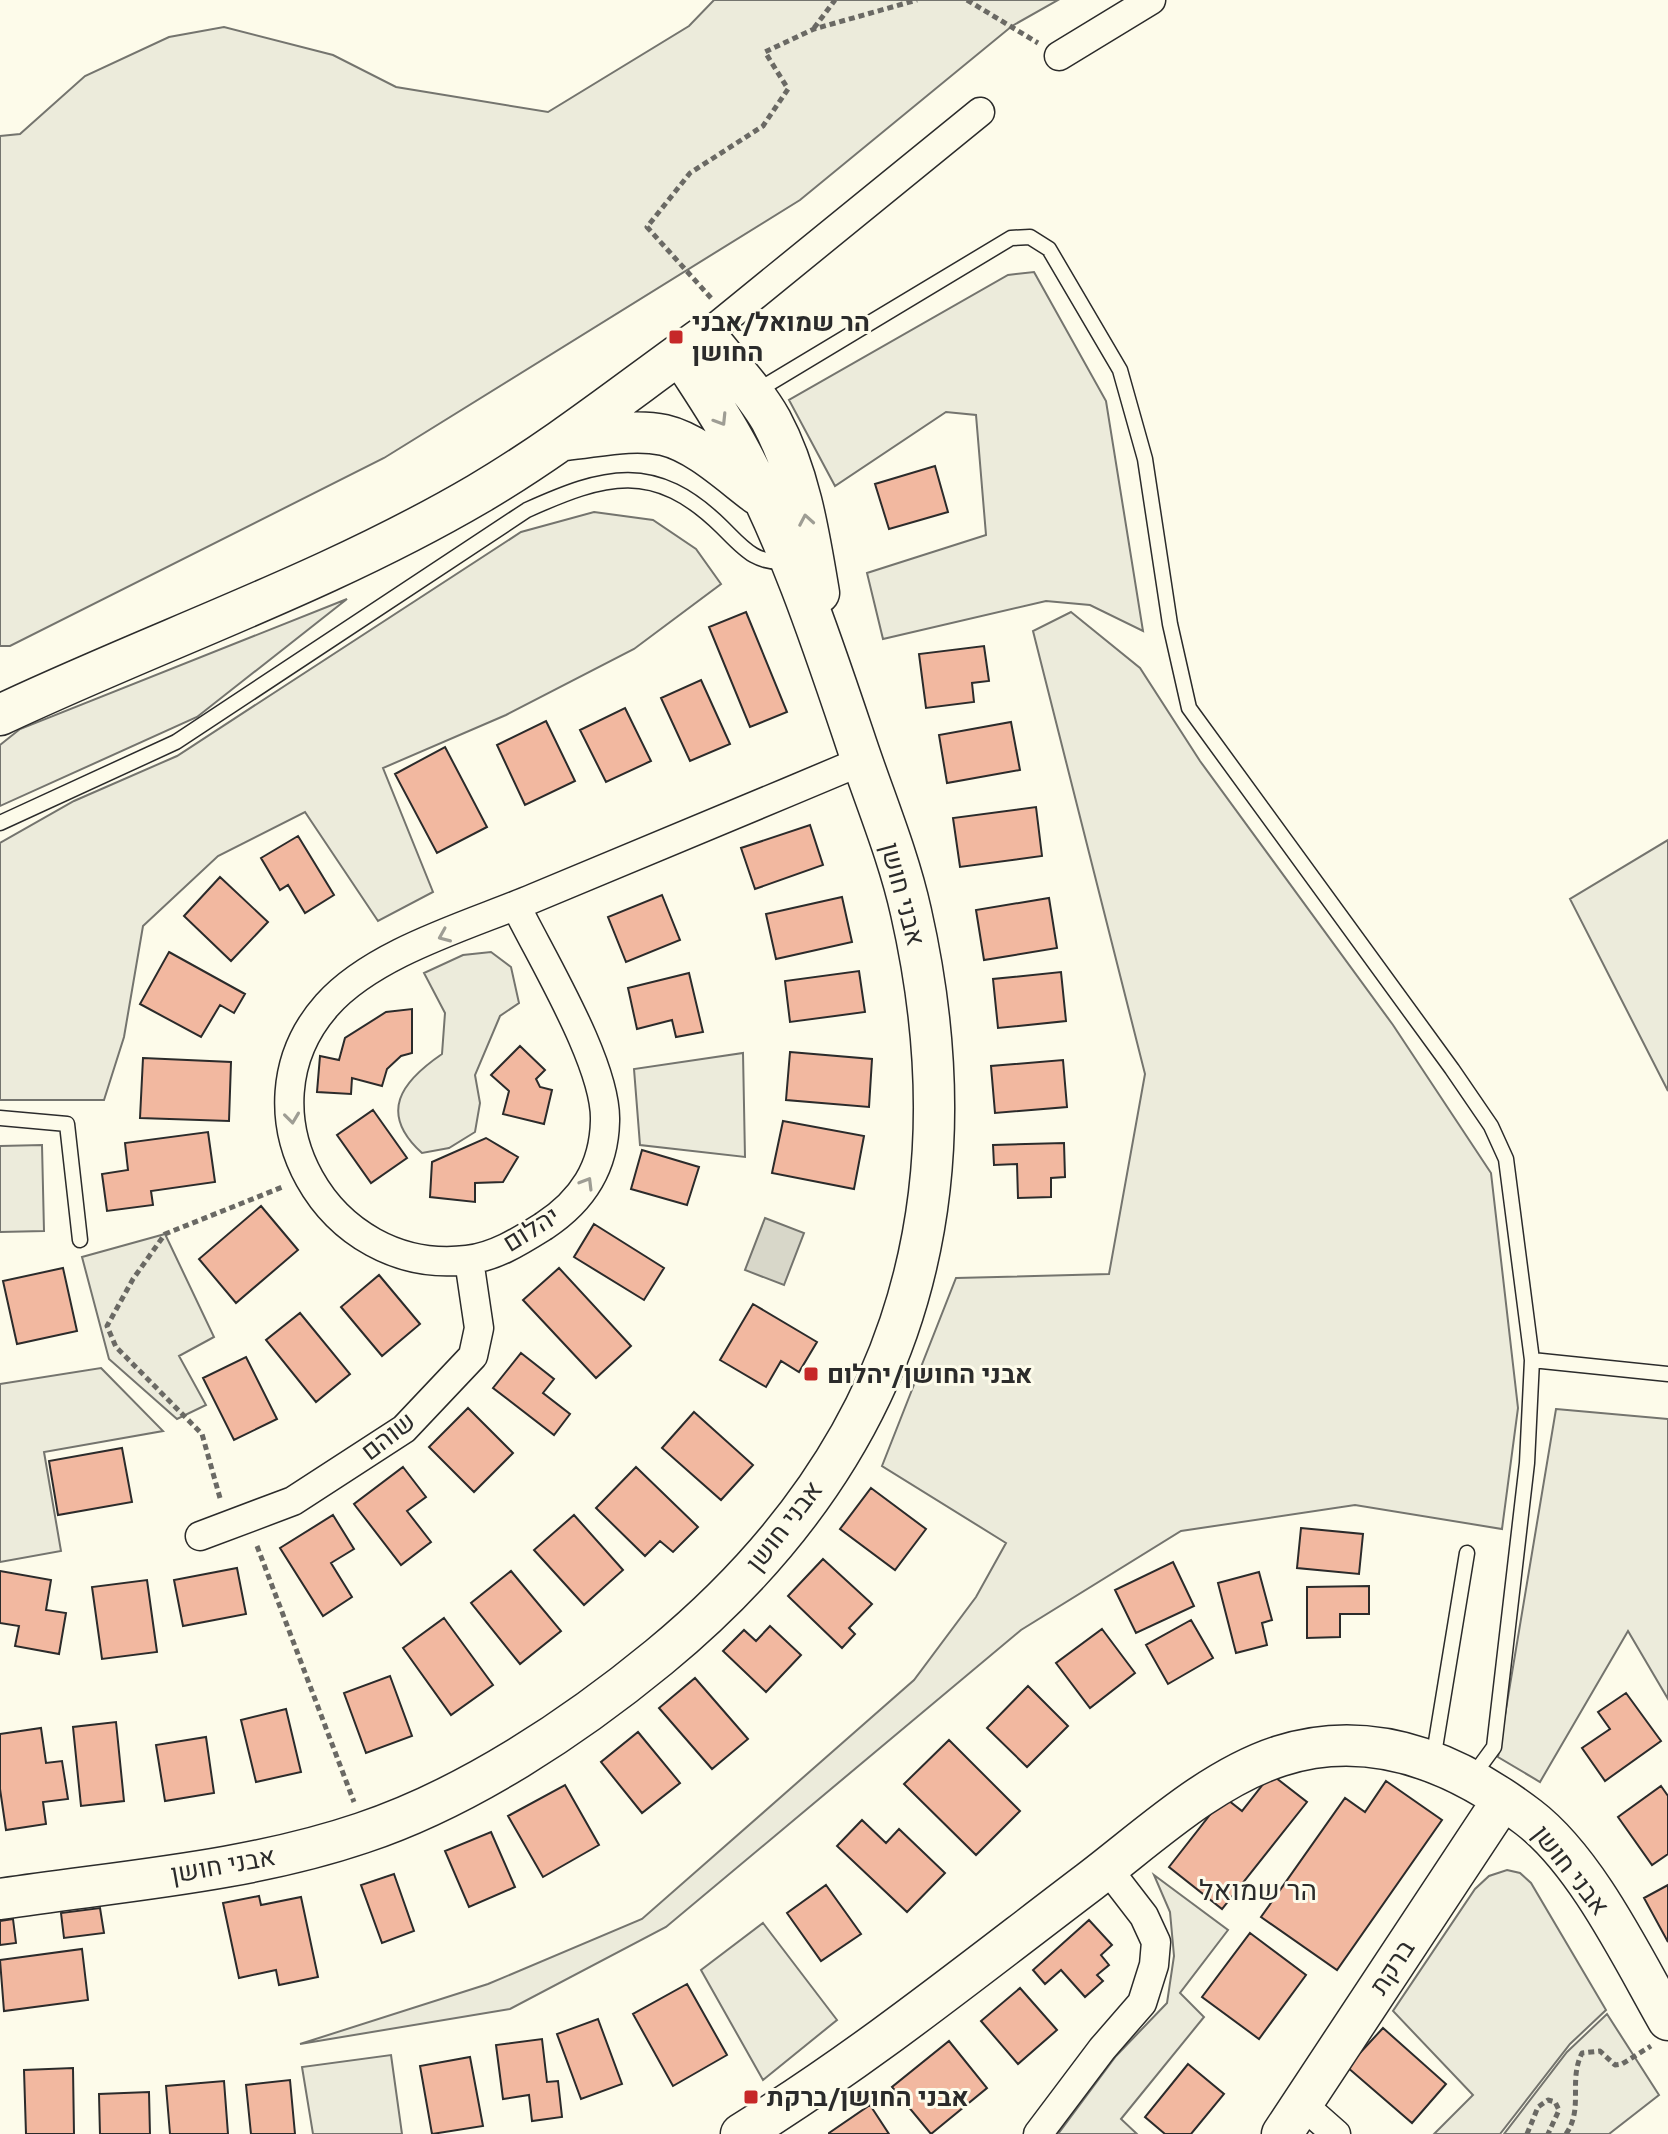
<svg xmlns="http://www.w3.org/2000/svg" width="1668" height="2134" viewBox="0 0 1668 2134" font-family="'Golos Text',Heebo,sans-serif">
<style>
.green{fill:#ecebdb;stroke:#74746e;stroke-width:2}
.water{fill:#d8d7c9;stroke:#74746e;stroke-width:2}
.building{fill:#f2b8a0;stroke:#2b2b2b;stroke-width:2}
.lines{fill:none;stroke-linecap:round;stroke-linejoin:round}
.lane-casing{stroke:#2b2b2b;stroke-width:17}
.street-casing{stroke:#2b2b2b;stroke-width:31}
.secondary-casing{stroke:#2b2b2b;stroke-width:43}
.path{stroke:#6a6964;stroke-width:5;stroke-dasharray:6 4;stroke-linecap:butt}
.lane{stroke:#fdfbea;stroke-width:14}
.street{stroke:#fdfbea;stroke-width:28}
.secondary{stroke:#fdfbea;stroke-width:40}
.oneway{stroke:#9e9d94}
.poi-dot{fill:#c62828;stroke:#fdfbea;stroke-width:3}
.labels{text-anchor:middle;stroke-width:6;stroke-linejoin:round;paint-order:stroke}
.poi-label{font-size:26px;font-weight:bold;fill:#2b2b2b;stroke:#fdfbea;text-anchor:start}
.street-label{font-size:26px;fill:#2b2b2b;stroke:#fdfbea}
.neighbourhood-label{font-size:28px;fill:#2b2b2b;stroke:#fdfbea}
</style>
<rect width="100%" height="100%" fill="#fdfbea"/>
<path class="green" d="M714,0H1058L1012,26L800,200L384,458L10,646H0V136L20,134L85,76L169,37L224,27L333,55L396,87L548,112L689,26Z
M1034,272L1106,401L1143,631L1090,605L1046,601L883,639L867,573L986,535L976,415L946,412L835,486L789,400L1008,275Z
M594,512L653,520L696,549L721,584L634,649L506,715L383,768L433,892L378,921L305,812L218,856L143,926L124,1037L104,1100H0V843L74,801L177,756L521,532Z
M347,599L197,717L0,806V745L20,729Z
M1071,612L1140,668L1200,761L1393,1025L1491,1173L1518,1408L1502,1529L1355,1505L1181,1531L1021,1630L666,1927L510,2009L300,2044L488,1984L642,1919L914,1680L976,1597L1006,1543L882,1466L956,1278L1109,1274L1145,1074L1033,631Z
M1668,840V1091L1570,899Z
M491,952L511,967L519,1003L500,1016L475,1075L480,1103L475,1132L449,1148L422,1153C378,1113 401,1082 442,1054L445,1013L424,973L463,955Z
M743,1053L745,1157L640,1145L634,1069Z
M42,1145L44,1231L0,1232V1146Z
M165,1234L214,1337L179,1356L206,1405L177,1419L109,1359L82,1257Z
M101,1368L163,1431L44,1452L61,1551L0,1562V1384Z
M1556,1409L1668,1419V1699L1628,1631L1540,1782L1498,1757Z
M1507,1870L1520,1873L1531,1883L1606,2010L1570,2044L1500,2134H1434L1473,2095L1393,2011L1475,1889L1489,1876Z
M1154,1875L1228,1930L1180,1993L1204,2017L1121,2119L1137,2134H1058L1116,2056L1167,2003L1174,1956L1170,1912Z
M763,1923L837,2020L763,2080L701,1970Z
M1607,2014L1659,2095L1609,2134H1504L1567,2052Z
M391,2055L402,2134H313L302,2067Z"/>
<path class="water" d="M765,1218L804,1233L784,1285L745,1270Z"/>
<path class="building" d="M935,466L948,512L889,529L875,484Z
M746,612L787,712L750,727L709,627Z
M984,646L989,681L972,683L974,702L926,708L919,654Z
M701,680L730,744L690,761L661,698Z
M625,708L651,761L606,782L580,730Z
M546,721L575,781L525,805L497,745Z
M1011,722L1020,770L947,783L939,735Z
M445,747L487,827L437,853L395,774Z
M1036,807L1042,856L960,867L953,818Z
M810,825L823,865L755,889L741,848Z
M298,836L334,895L305,913L288,885L280,890L261,858Z
M220,877L268,922L231,961L184,916Z
M662,895L680,940L626,962L608,917Z
M842,897L852,942L776,959L766,914Z
M1049,898L1057,948L984,960L976,910Z
M169,952L245,994L234,1013L220,1005L201,1037L140,1004Z
M859,971L865,1012L790,1022L785,981Z
M1061,972L1066,1021L998,1028L993,979Z
M689,973L703,1032L676,1037L672,1020L637,1029L628,988Z
M412,1009V1053L401,1056L387,1069L382,1086L352,1078L351,1094L317,1092L320,1056L339,1060L345,1038L386,1012Z
M520,1046L545,1070L536,1079L540,1087L552,1090L544,1124L503,1114L509,1091L491,1075Z
M790,1052L872,1059L869,1107L786,1100Z
M143,1058L231,1062L229,1121L140,1118Z
M1063,1060L1067,1107L995,1113L991,1066Z
M373,1110L407,1158L371,1183L337,1135Z
M783,1121L864,1136L854,1189L772,1173Z
M208,1132L215,1182L151,1191L153,1205L107,1211L102,1174L128,1170L125,1143Z
M486,1138L518,1157L503,1182L475,1183V1202L430,1197L432,1162Z
M1064,1143L1065,1177L1051,1178V1197L1018,1198L1017,1164L994,1165L993,1145Z
M642,1150L699,1167L687,1205L631,1189Z
M261,1206L298,1250L236,1303L199,1259Z
M594,1224L664,1268L644,1300L574,1257Z
M63,1268L77,1331L17,1344L3,1281Z
M559,1268L631,1346L596,1378L523,1300Z
M379,1275L420,1324L382,1356L341,1307Z
M753,1304L817,1342L799,1372L781,1361L766,1387L720,1360Z
M300,1313L350,1374L316,1402L266,1340Z
M521,1353L554,1379L543,1393L570,1414L554,1435L493,1388Z
M246,1357L277,1419L234,1440L203,1378Z
M468,1408L513,1453L474,1492L429,1447Z
M694,1412L753,1465L721,1500L662,1448Z
M122,1448L132,1502L58,1515L49,1461Z
M403,1467L426,1497L407,1511L431,1542L401,1565L354,1504Z
M636,1467L698,1527L673,1552L660,1541L645,1556L596,1508Z
M871,1488L926,1529L895,1570L840,1529Z
M333,1515L354,1549L331,1563L352,1597L323,1616L280,1548Z
M574,1515L623,1570L584,1605L534,1550Z
M1301,1528L1363,1534L1359,1574L1297,1568Z
M823,1559L872,1604L849,1628L855,1634L842,1648L788,1596Z
M1173,1562L1194,1606L1136,1633L1115,1590Z
M237,1568L246,1614L183,1626L174,1580Z
M0,1571L51,1580L46,1610L66,1613L59,1654L15,1646L19,1626L0,1623Z
M511,1571L561,1631L520,1664L471,1603Z
M1259,1572L1272,1620L1262,1623L1267,1645L1236,1653L1218,1583Z
M147,1580L157,1652L102,1659L92,1587Z
M1369,1586V1614H1340V1637L1307,1638V1587Z
M444,1618L493,1685L451,1715L403,1648Z
M1191,1620L1213,1658L1168,1684L1146,1645Z
M770,1626L801,1655L766,1692L723,1651L744,1630L756,1641Z
M1102,1629L1135,1673L1090,1708L1056,1663Z
M390,1676L412,1736L366,1753L344,1693Z
M695,1678L748,1739L712,1769L659,1708Z
M1028,1686L1068,1726L1027,1767L987,1728Z
M1626,1693L1661,1741L1605,1781L1582,1748L1610,1729L1598,1712Z
M286,1709L301,1772L256,1782L241,1720Z
M116,1722L124,1801L81,1806L73,1727Z
M41,1728L46,1763L62,1761L68,1799L43,1802L46,1824L6,1830L0,1789V1734Z
M638,1732L680,1783L642,1813L601,1762Z
M206,1737L214,1793L165,1801L156,1745Z
M949,1740L1020,1811L976,1855L904,1784Z
M1271,1774L1307,1802L1222,1909L1169,1867L1224,1797L1242,1811Z
M1386,1781L1442,1820L1337,1970L1261,1917L1345,1798L1365,1812Z
M565,1785L599,1845L543,1877L508,1816Z
M1661,1786L1668,1796V1854L1652,1865L1618,1817Z
M862,1820L886,1843L899,1829L945,1873L907,1912L837,1846Z
M491,1832L515,1887L469,1907L445,1851Z
M394,1874L414,1931L382,1943L361,1885Z
M826,1885L861,1934L821,1961L787,1913Z
M1668,1885V1942L1644,1898Z
M259,1896L261,1905L301,1897L318,1977L279,1985L276,1970L239,1978L223,1903Z
M100,1908L104,1933L64,1938L61,1913Z
M13,1919L16,1943L0,1945V1921Z
M1089,1920L1112,1945L1101,1955L1109,1965L1097,1975L1103,1981L1085,1997L1061,1970L1045,1984L1033,1970Z
M1250,1933L1306,1975L1259,2039L1202,1997Z
M82,1949L88,2000L4,2011L0,1960Z
M687,1984L727,2055L673,2086L633,2014Z
M1020,1988L1057,2030L1018,2064L981,2021Z
M598,2019L622,2084L581,2099L557,2034Z
M1383,2028L1446,2084L1412,2123L1347,2067Z
M542,2039L547,2082L558,2081L562,2117L532,2121L529,2095L503,2099L496,2045Z
M949,2041L987,2088L931,2134L892,2087Z
M470,2057L483,2126L432,2134L420,2066Z
M1188,2064L1224,2094L1191,2134H1165L1145,2117Z
M73,2068L74,2134H26L24,2070Z
M290,2080L295,2134H251L246,2085Z
M224,2081L228,2134H170L166,2086Z
M149,2092L150,2134H100L99,2094Z
M870,2105L889,2134H829V2133Z"/>
<g class="lines">
<defs>
<path id="lane" d="M755,392L1011,238L1030,237L1049,249L1120,370L1145,459L1170,624L1189,708L1452,1069L1491,1126L1506,1159L1532,1360L1527,1463L1494,1747L1472,1777
M0,823L176,742L527,510C605,475 654,460 722,527C744,549 755,564 788,562
M0,1118L67,1124L80,1240
M1532,1360L1668,1374
M1433,1760L1467,1553"/>
<path id="street" d="M1059,56L1151,0
M706,335L980,112
M516,906C542,959 607,1065 605,1121C604,1168 582,1201 544,1226C520,1241 495,1257 467,1260C328,1277 233,1111 327,1005C374,952 470,925 534,898C644,852 753,807 862,761
M200,1536L293,1501L404,1429L473,1356L479,1328L469,1260
M1302,2104L1336,2134
M1038,2134L1102,2049L1142,2003L1154,1965L1156,1942L1144,1916L1107,1868"/>
<path id="secondary" d="M565,440C597,437 632,428 664,435C698,443 731,475 758,495
M0,715C159,640 326,583 478,494C558,447 630,389 706,335C727,363 754,390 771,420C800,474 809,533 819,593
M0,1899C120,1881 247,1872 362,1833C467,1798 574,1727 659,1657C897,1461 979,1213 911,912C898,853 873,795 854,737C821,639 787,537 737,446C720,414 699,384 680,354
M741,2134C863,2059 974,1969 1089,1882C1147,1838 1209,1779 1280,1756C1371,1727 1456,1762 1528,1817C1586,1861 1632,1957 1668,2020
M1282,2134L1502,1801"/>
</defs>
<use href="#lane" class="lane-casing"/>
<use href="#street" class="street-casing"/>
<use href="#secondary" class="secondary-casing"/>
<path class="path" d="M967,0L1038,43
M814,28L835,0
M711,298L647,227L690,173L763,126L788,89L765,52L814,29L917,0
M220,1498L202,1434L116,1347L107,1326L133,1279L165,1234L285,1186
M257,1546L354,1802
M1527,2134L1538,2107L1548,2100L1555,2102L1559,2110L1548,2134
M1566,2134C1584,2108 1568,2081 1582,2053L1600,2051L1615,2065L1622,2064L1651,2046"/>
<use href="#lane" class="lane"/>
<use href="#street" class="street"/>
<use href="#secondary" class="secondary"/>
</g>
<defs><path id="oneway-chevron" d="M-2-3.5L2.5 0L-2 3.5" fill="none" stroke-width="1.6" stroke-linecap="round" stroke-linejoin="round" transform="scale(2)"/></defs>
<g class="oneway">
<use href="#oneway-chevron" transform="translate(721 420) rotate(58)"/>
<use href="#oneway-chevron" transform="translate(806 520) rotate(-100)"/>
<use href="#oneway-chevron" transform="translate(444 936) rotate(157)"/>
<use href="#oneway-chevron" transform="translate(292 1118) rotate(83)"/>
<use href="#oneway-chevron" transform="translate(587 1183) rotate(-59)"/>
</g>
<g class="poi-dot">
<rect x="668" y="329" width="16" height="16" rx="4"/>
<rect x="803" y="1366" width="16" height="16" rx="4"/>
<rect x="743" y="2089" width="16" height="16" rx="4"/>
</g>
<g class="labels">
<g class="poi-label">
<text x="692" y="331">הר שמואל/אבני<tspan x="692" dy="30">החושן</tspan></text>
<text x="827" y="1383">אבני החושן/יהלום</text>
<text x="767" y="2106">אבני החושן/ברקת</text>
</g>
<g class="street-label">
<text transform="translate(903 894) rotate(75)" y="9">אבני חושן</text>
<text transform="translate(531 1229) rotate(-32)" y="9">יהלום</text>
<text transform="translate(388 1436) rotate(-38)" y="9">שוהם</text>
<text transform="translate(784 1526) rotate(-52)" y="9">אבני חושן</text>
<text transform="translate(223 1865) rotate(-10)" y="9">אבני חושן</text>
<text transform="translate(1571 1870) rotate(52)" y="9">אבני חושן</text>
<text transform="translate(1392 1967) rotate(-57)" y="9">ברקת</text>
</g>
<g class="neighbourhood-label">
<text x="1258" y="1900">הר שמואל</text>
</g>
</g>
</svg>
